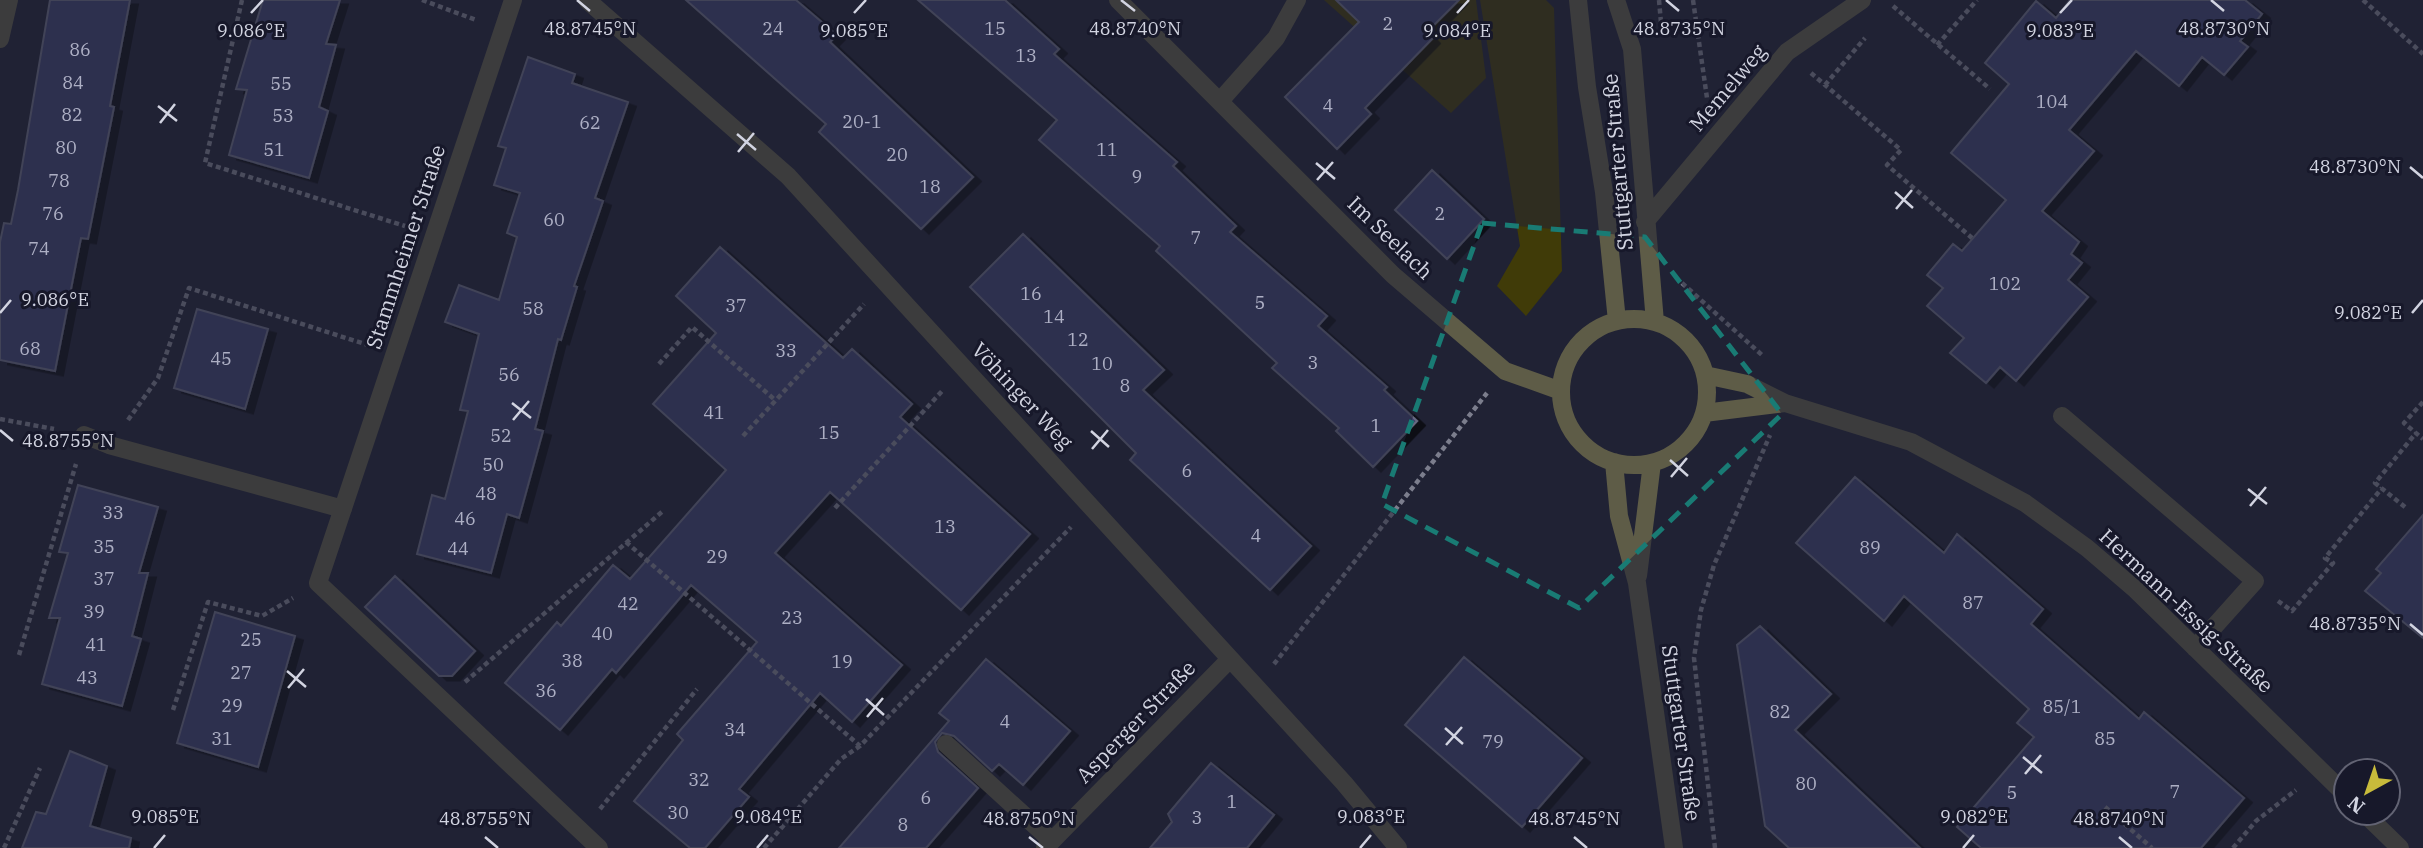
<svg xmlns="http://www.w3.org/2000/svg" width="2423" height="848" viewBox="0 0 2423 848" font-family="'IBM Plex Serif',serif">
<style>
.green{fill:#403b08}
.building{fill:#3e416d;stroke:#686b81;stroke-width:2;filter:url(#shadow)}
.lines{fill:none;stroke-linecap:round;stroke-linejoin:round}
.path{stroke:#7c7e8d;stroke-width:4.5;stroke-dasharray:5 3.5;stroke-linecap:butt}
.minor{stroke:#5e5c47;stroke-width:18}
.marked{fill:none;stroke:#197b74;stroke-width:5;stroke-dasharray:14 9;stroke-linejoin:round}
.ticks{fill:none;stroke:#d2d4e1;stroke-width:2.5}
.labels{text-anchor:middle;stroke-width:6;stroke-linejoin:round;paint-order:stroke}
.number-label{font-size:18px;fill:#adafc4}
.street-label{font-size:21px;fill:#d2d4e1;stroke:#17182a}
.ticks-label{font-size:18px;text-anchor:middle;fill:#d2d4e1;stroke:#17182a;stroke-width:6;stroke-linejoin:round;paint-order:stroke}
</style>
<defs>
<filter id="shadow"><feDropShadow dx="8" dy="4.5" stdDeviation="0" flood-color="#0009"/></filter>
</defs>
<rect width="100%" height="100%" fill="#202234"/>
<path class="green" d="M1324,0H1476L1486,78L1451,113Z
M1480,0H1546L1554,8L1562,271L1526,316L1497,286L1520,246Z"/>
<path class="building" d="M50,0H130L110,106L114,107L88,239L81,238L55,371L0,360V242L4,223L11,224L18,190Z
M263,0H340L326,44L336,45L319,107L328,111L309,178L229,155L247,90L236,89Z
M686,0H796L837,35L830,42L973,177L921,229L819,132L826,124Z
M918,0H1005L1059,49L1054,54L1177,162L1173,166L1236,226L1230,232L1327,316L1318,326L1387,387L1384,390L1417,421L1373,467L1336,431L1339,428L1272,368L1277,363L1156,251L1160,246L1039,140L1057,120Z
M1336,0H1459L1426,33L1432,39L1365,108L1371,114L1337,149L1285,97L1359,22Z
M2070,0H2245L2262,14L2240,41L2248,47L2224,75L2202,57L2179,86L2136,51L2069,130L2094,151L2042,211L2079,242L2071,254L2082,263L2068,280L2088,297L2016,381L2000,367L1986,383L1950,353L1964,338L1927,306L1943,288L1927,275L1953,244L1962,251L2006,200L1951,153L2009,84L1985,63L2036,1L2056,18Z
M528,57L575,74L572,83L628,102L595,198L603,201L574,286L577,287L561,340L558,339L535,429L543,431L519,518L507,514L491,573L417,554L432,495L445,499L468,411L460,410L479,334L445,322L459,285L499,300L517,237L507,233L520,193L494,185L506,148L498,146Z
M1432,170L1484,219L1447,259L1395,210Z
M1023,234L1164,370L1143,390L1311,546L1270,590L1130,460L1136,453L970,287Z
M720,247L843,358L852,349L912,404L900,417L1030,534L961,610L830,492L775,553L902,665L852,722L820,693L739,789L749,797L705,848H690L634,801L683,740L677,734L757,642L691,585L616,673L612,669L560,730L505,683L557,622L561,626L613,565L630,579L726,470L653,404L716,333L676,296Z
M197,309L268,329L245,409L174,388Z
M1855,477L1944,553L1957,534L2043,609L2031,624L2139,719L2144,712L2244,798L2201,848H1981L1957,827L2034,737L2017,723L2029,709L1904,596L1884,621L1796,543Z
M78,485L158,507L139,573H148L132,636L141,639L122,706L42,684L60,618H49L68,553L59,552Z
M2423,515V638L2365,591L2381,573L2376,569Z
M395,576L475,651L452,676H439L365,607Z
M215,612L295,636L258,767L177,743Z
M1760,626L1831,694L1795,730L1920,848H1789L1765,826L1737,645Z
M1464,657L1582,758L1522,827L1405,725Z
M986,659L1070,731L1023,785L999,764L992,771L954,736L942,733L935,742L938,752L978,788L926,848H839L949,721L939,713Z
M70,751L107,766L90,826L131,838L129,848H22L36,812L46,814Z
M1211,763L1274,815L1247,848H1150L1172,822L1168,814Z"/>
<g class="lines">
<path class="path" d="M242,0L205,163L405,226
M422,0L476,20
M1659,0L1662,34
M1693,0L1707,98
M2363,0L2423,54
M1893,6L1990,89
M1937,45L1977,0
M1811,73L1901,150L1887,165L1972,238
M1825,85L1865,38
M1682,283L1762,355
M659,364L692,327L775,400
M2423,402L2404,423L2423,439
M0,419L54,429
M128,420L158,378L189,288L368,345
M743,436L864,304
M2405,507L2375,483L2416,433
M835,508L943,390
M626,542L860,746L1071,527
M2278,601L2292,611L2333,563L2325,558L2382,488
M19,655L76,464
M1274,664L1487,393
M465,682L663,511
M173,710L208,602L262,616L293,598
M2105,807L2152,848
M600,809L697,689
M4,848L40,768
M764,848L841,759L860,746
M1715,848L1694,658L1701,610L1714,565L1770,435
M2233,848L2256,821L2296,790"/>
<path class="minor" d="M513,0L318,583L599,848
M587,0L788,176L1344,783L1398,848
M1118,0L1393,275L1505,371L1561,391
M1578,0L1587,87L1604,192L1617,321
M1616,0L1632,49L1655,322
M0,39L9,0
M1220,101L1276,38L1297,0
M1645,222L1787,52L1862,0
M1561 392a73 73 0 1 1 146 0a73 73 0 1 1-146 0Z
M1705,375L1747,384L1785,403L1911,442L2025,503L2087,548L2136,590L2346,795
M1704,413L1785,403
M2062,416L2255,581L2195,648
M84,435L109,445L343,509
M1614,462L1619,516L1637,583L1674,848
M1638,576L1652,463
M946,744L1052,841
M2364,813L2400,848
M1045,848L1230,659"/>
</g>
<path d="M0 0H2423V848H0ZM1482,223L1645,237L1782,414L1579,608L1382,504Z" fill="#202234" fill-opacity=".55" fill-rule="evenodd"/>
<path class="marked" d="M1482,223L1645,237L1782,414L1579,608L1382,504Z"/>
<path class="ticks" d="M577,0L590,11M1121,0L1135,11M1666,0L1679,11M2211,0L2224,11M251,13L263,0M854,13L866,0M1457,13L1469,0M2060,13L2072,0M158,106L177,121M160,123L175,104M737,134L756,150M738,152L754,133M1316,163L1335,179M2410,167L2423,178M1317,180L1333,162M1895,192L1913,208M1896,209L1912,190M0,313L11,300M2412,313L2423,300M512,403L531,418M513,420L529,401M0,430L13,441M1091,431L1109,447M1092,449L1108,430M1670,460L1688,476M1671,477L1687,458M2248,489L2267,504M2250,506L2266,487M2410,624L2423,635M287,671L306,687M288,688L304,669M866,699L884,715M867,717L883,698M1445,728L1463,744M1446,745L1462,727M2023,757L2042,773M2025,774L2041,755M485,837L498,848M1029,837L1043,848M1574,837L1587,848M2119,837L2132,848M154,848L165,835M757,848L768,835M1360,848L1371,835M1963,848L1974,835"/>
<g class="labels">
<g class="number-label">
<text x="1388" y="30">2</text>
<text x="773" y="35">24</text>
<text x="995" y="35">15</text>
<text x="80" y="56">86</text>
<text x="1026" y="62">13</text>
<text x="73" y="89">84</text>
<text x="281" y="90">55</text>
<text x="2052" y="108">104</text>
<text x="1328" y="112">4</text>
<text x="72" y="121">82</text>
<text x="283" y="122">53</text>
<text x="862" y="128">20-1</text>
<text x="590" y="129">62</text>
<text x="66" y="154">80</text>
<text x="274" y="156">51</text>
<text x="1107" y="156">11</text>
<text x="897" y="161">20</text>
<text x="1137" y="183">9</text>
<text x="59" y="187">78</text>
<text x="930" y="193">18</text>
<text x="53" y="220">76</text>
<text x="1440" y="220">2</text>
<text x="554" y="226">60</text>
<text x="1196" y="244">7</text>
<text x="39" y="255">74</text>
<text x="2005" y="290">102</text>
<text x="1031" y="300">16</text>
<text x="1260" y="309">5</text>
<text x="736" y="312">37</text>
<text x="533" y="315">58</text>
<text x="1054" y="323">14</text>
<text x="1078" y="346">12</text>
<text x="30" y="355">68</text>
<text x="786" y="357">33</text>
<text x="221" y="365">45</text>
<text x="1313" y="369">3</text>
<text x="1102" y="370">10</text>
<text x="509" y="381">56</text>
<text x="1125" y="392">8</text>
<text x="714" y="419">41</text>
<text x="1376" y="432">1</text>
<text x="829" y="439">15</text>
<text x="501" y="442">52</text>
<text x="493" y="471">50</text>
<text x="1187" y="477">6</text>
<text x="486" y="500">48</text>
<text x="113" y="519">33</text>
<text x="465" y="525">46</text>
<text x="945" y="533">13</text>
<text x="1256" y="542">4</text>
<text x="104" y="553">35</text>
<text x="1870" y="554">89</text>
<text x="458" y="555">44</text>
<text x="717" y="563">29</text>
<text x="104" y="585">37</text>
<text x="1973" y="609">87</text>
<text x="628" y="610">42</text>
<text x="94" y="618">39</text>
<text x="792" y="624">23</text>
<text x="602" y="640">40</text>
<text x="251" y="646">25</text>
<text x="96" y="651">41</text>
<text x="572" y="667">38</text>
<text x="842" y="668">19</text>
<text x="241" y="679">27</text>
<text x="87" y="684">43</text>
<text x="546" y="697">36</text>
<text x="232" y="712">29</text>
<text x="2062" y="713">85/1</text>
<text x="1780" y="718">82</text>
<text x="1005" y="728">4</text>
<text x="735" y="736">34</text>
<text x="222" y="745">31</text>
<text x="2105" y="745">85</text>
<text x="1493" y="748">79</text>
<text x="699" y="786">32</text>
<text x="1806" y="790">80</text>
<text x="2175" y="798">7</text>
<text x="2012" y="799">5</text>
<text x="926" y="804">6</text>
<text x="1232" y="808">1</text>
<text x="678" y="819">30</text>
<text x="1197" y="824">3</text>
<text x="903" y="831">8</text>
</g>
<g class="street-label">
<text transform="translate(1728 88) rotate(-50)" y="7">Memelweg</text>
<text transform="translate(1618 162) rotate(-95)" y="7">Stuttgarter Straße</text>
<text transform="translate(1390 238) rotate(44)" y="7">Im Seelach</text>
<text transform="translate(406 247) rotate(-72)" y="7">Stammheimer Straße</text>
<text transform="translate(1022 396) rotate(47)" y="7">Vöhinger Weg</text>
<text transform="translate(2186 611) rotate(43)" y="7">Hermann-Essig-Straße</text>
<text transform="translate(1136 722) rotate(-46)" y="7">Asperger Straße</text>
<text transform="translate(1681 733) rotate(82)" y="7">Stuttgarter Straße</text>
</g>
</g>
<g class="ticks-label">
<text x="590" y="35">48.8745°N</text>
<text x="1135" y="35">48.8740°N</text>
<text x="1679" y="35">48.8735°N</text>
<text x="2224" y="35">48.8730°N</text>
<text x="251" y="37">9.086°E</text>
<text x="854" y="37">9.085°E</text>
<text x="1457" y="37">9.084°E</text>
<text x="2060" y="37">9.083°E</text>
<text x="2355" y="173">48.8730°N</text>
<text x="55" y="306">9.086°E</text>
<text x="2368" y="319">9.082°E</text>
<text x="68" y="447">48.8755°N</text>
<text x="2355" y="630">48.8735°N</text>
<text x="165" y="823">9.085°E</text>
<text x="768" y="823">9.084°E</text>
<text x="1371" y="823">9.083°E</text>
<text x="1974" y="823">9.082°E</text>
<text x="485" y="825">48.8755°N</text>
<text x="1029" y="825">48.8750°N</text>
<text x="1574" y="825">48.8745°N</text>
<text x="2119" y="825">48.8740°N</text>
</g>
<g transform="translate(2367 792) rotate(220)"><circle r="33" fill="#17182a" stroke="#626373" stroke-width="2"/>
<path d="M0-5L12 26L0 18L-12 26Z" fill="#c8bb3b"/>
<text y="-10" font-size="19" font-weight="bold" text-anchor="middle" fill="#d2d4e1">N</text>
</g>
</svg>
